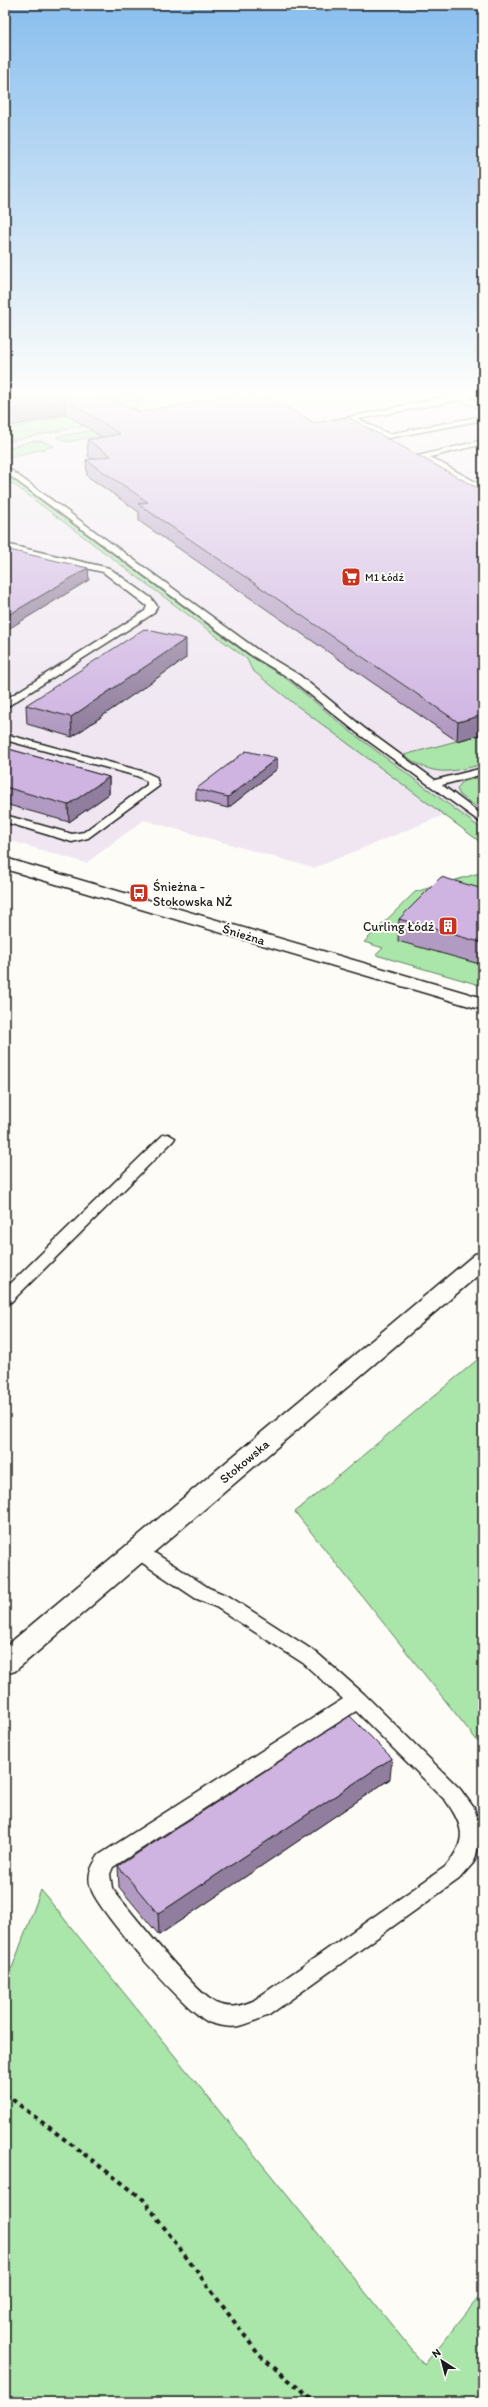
<svg xmlns="http://www.w3.org/2000/svg" width="488" height="2407" viewBox="0 0 488 2407" font-family="Itim,sans-serif">
<style>
.built{fill:#efe6f1}
.green{fill:#aae5aa;stroke:#638063}
.lines{fill:none;stroke-linecap:round;stroke-linejoin:round}
.service-casing{stroke:#1c1c1c;stroke-width:3}
.minor-casing{stroke:#1c1c1c;stroke-width:3}
.path{stroke:#1c1c1c;stroke-width:4;stroke-dasharray:4.5 4.5;stroke-linecap:butt}
.service{fill:#fdfcf7;fill-rule:evenodd}
.minor{fill:#fdfcf7;fill-rule:evenodd}
.wall{fill:#b29bc2;stroke:#1c1c1c}
.shaded-wall{fill:#917e9e;stroke:#1c1c1c}
.building{fill:#cfb4e2;stroke:#1c1c1c}
.labels{text-anchor:middle;stroke-width:4;stroke-linejoin:round;paint-order:stroke}
.far-poi-label{font-size:11px;fill:#1c1c1c;stroke:#fdfcf7;text-anchor:start}
.poi-label{font-size:13px;fill:#1c1c1c;stroke:#fdfcf7;text-anchor:start}
.street-label{font-size:13px;fill:#1c1c1c;stroke:#fdfcf7}
</style>
<rect width="100%" height="100%" fill="#fdfcf7"/>
<filter id="ink" filterUnits="userSpaceOnUse"><feTurbulence type="fractalNoise" baseFrequency=".025" numOctaves="2"/><feDisplacementMap in="SourceGraphic" scale="8" xChannelSelector="R" yChannelSelector="G"/><feConvolveMatrix kernelMatrix="1 2 1 2 8 2 1 2 1" color-interpolation-filters="sRGB"/></filter>
<g filter="url(#ink)">
<path class="built" d="M43,392H91L129,408L149,392H483V835L252,670L444,815L314,868L144,820L86,863L5,839V442L107,414Z"/>
<path class="green" d="M33,392L129,408L91,392H158L135,405V408L142,414L5,442V427L9,429L75,413Z
M114,426L121,431L67,442L56,437Z
M42,441L54,446L5,459V449L32,441Z
M5,474L247,654L287,679L351,732L483,830V844L292,702L252,670L247,659L5,478Z
M483,734V764C448,773 434,777 404,755Z
M483,776V812L460,795L457,789L462,782Z
M483,872V986L376,955L383,948L364,942L415,892Z
M483,1355V1748L295,1512Z
M41,1890L424,2365L483,2292V2402H5V2081L8,2079L5,2077V1970L12,1968Z"/>
<g class="lines">
<defs>
<path id="service" d="M469,392H478L470,398L483,405V410L461,400L358,419L389,434L483,416V420L389,438L378,436L349,421L330,424L326,422Z
M483,440V444L430,457L483,486V492L418,456Z
M5,466L259,651L299,675L364,728L435,780L483,768V774L442,785L483,816V824L356,732L291,679L251,655L5,472Z
M5,544L109,568L151,598L157,606L154,613L5,708V700L145,611L147,606L103,572L5,550Z
M5,734L145,772L156,777L159,786L88,838L72,842L5,822V815L72,834L84,832L147,785V781L137,776L5,740Z
M168,1134L175,1138L173,1141L11,1302L5,1303V1289L163,1135Z
M138,1544L144,1546L209,1588L230,1597L317,1653L364,1694L460,1789L474,1808L482,1833L474,1862L459,1879L269,2015C244,2025 238,2031 211,2023C190,2017 101,1914 92,1891C86,1876 91,1867 99,1855L343,1699L303,1663L216,1607L195,1598L132,1556L129,1551L132,1546ZM356,1711L446,1801C465,1828 467,1841 445,1867L253,2001C240,2006 232,2009 218,2004C199,1998 134,1915 117,1895L112,1888L110,1874L113,1867Z"/>
<path id="minor" d="M5,858L483,998V1010L5,869Z
M483,1252V1271L15,1671L5,1674V1647L475,1254Z"/>
</defs>
<use href="#service" class="service-casing"/>
<use href="#minor" class="minor-casing"/>
<path class="path" d="M5,2094L143,2199L259,2355L315,2402"/>
<use href="#service" class="service"/>
<use href="#minor" class="minor"/>
</g>
<path class="wall" d="M5,392H91L140,412L315,423L483,491V734L457,741L139,521V512L87,476L86,460L92,459L88,456L87,440L102,437L65,414L7,427L5,426Z
M186,658L72,737L27,724L26,705Z
M5,748L109,777V794L69,822L5,804Z
M277,758V769L228,808L196,800V789Z
M483,889V965L398,941L399,919Z
M390,1779L159,1935L119,1887L118,1866Z"/>
<path class="shaded-wall" d="M40,393L41,404L65,399V414L7,427L6,411H5V400Z
M88,568L89,580L5,631V617Z
M186,639V658L72,737L71,717Z
M483,715V734L457,741L458,722Z
M277,758V769L228,808V797Z
M109,777V794L69,822L68,805Z
M392,1758L390,1779L159,1935L158,1914Z"/>
<path class="building" d="M5,392H38L40,393L5,400Z
M56,392H91L140,412L250,392H259L315,423L348,417L483,491V715L458,722L138,504L148,502L86,460L111,456L87,440L120,434L65,399L5,411V406L33,403L57,395Z
M5,549L88,568L5,617Z
M144,629L186,639L71,717L26,705Z
M5,748L109,777L68,805L5,787Z
M246,751L277,758L228,797L196,789Z
M441,877L483,889V943L399,919Z
M350,1716L392,1758L158,1914L118,1866Z"/>
</g>
<linearGradient id="sky" x2="0" y2="1"><stop stop-color="#89beee"/><stop offset="0.54" stop-color="#fefefb"/><stop offset="1" stop-color="#fefefb" stop-opacity="0"/></linearGradient>
<rect width="488" height="729" fill="url(#sky)"/>
<defs>
<symbol id="supermarket-square" viewBox="-11 -11 22 22"><rect x="-9" y="-9" width="18" height="18" rx="4" fill="#c8321e" stroke="#fdfcf7"/><path d="M-6-5.5h2.5l.6 2H6L4.5 2H-2.5L-4.4-4H-6ZM-1.5 3.2a1.3 1.3 0 1 0 .1 0ZM3 3.2a1.3 1.3 0 1 0 .1 0Z" fill="#fff"/></symbol>
<symbol id="bus-square" viewBox="-11 -11 22 22"><rect x="-9" y="-9" width="18" height="18" rx="4" fill="#c8321e" stroke="#fdfcf7"/><path d="M-5-6H5V4H4V6H2V4H-2V6H-4V4H-5ZM-3.5-4V0h7V-4ZM-3.5 1.2v1.5H-2V1.2ZM2 1.2v1.5H3.5V1.2Z" fill="#fff"/></symbol>
<symbol id="building-square" viewBox="-11 -11 22 22"><rect x="-9" y="-9" width="18" height="18" rx="4" fill="#c8321e" stroke="#fdfcf7"/><path d="M-4-6H4V6H1V3H-1V6H-4ZM-2.5-4.3h1.7v1.8h-1.7ZM.8-4.3h1.7v1.8H.8ZM-2.5-1h1.7V.8h-1.7ZM.8-1h1.7V.8H.8Z" fill="#fff"/></symbol>
</defs>
<g fill-rule="evenodd">
<use href="#supermarket-square" x="340" y="566" width="22" height="22"/>
<use href="#bus-square" x="128" y="882" width="22" height="22"/>
<use href="#building-square" x="437" y="915" width="22" height="22"/>
</g>
<g class="labels">
<g class="far-poi-label">
<text x="365" y="581">M1 Łódź</text>
</g>
<g class="poi-label">
<text x="153" y="891">Śnieżna -<tspan x="153" dy="15">Stokowska NŻ</tspan></text>
<text x="434" y="931" text-anchor="end">Curling Łódź</text>
</g>
<g class="street-label">
<text transform="translate(244 934) rotate(17)" y="5">Śnieżna</text>
<text transform="translate(244 1461) rotate(-40)" y="5">Stokowska</text>
</g>
</g>
<rect width="488" height="2407" fill="none" stroke="#fdfcf7" stroke-width="20"/>
<rect x="10" y="10" width="468" height="2387" fill="none" stroke="#1c1c1c" stroke-width="1.5" filter="url(#ink)"/>
<g transform="translate(442 2361) rotate(324)" stroke="#fdfcf7" stroke-width="3" paint-order="stroke">
<path d="M0-3L7 15L0 10L-7 15Z" fill="#1c1c1c"/>
<text y="-6" font-size="11" font-weight="bold" text-anchor="middle" fill="#1c1c1c">N</text>
</g>
</svg>
